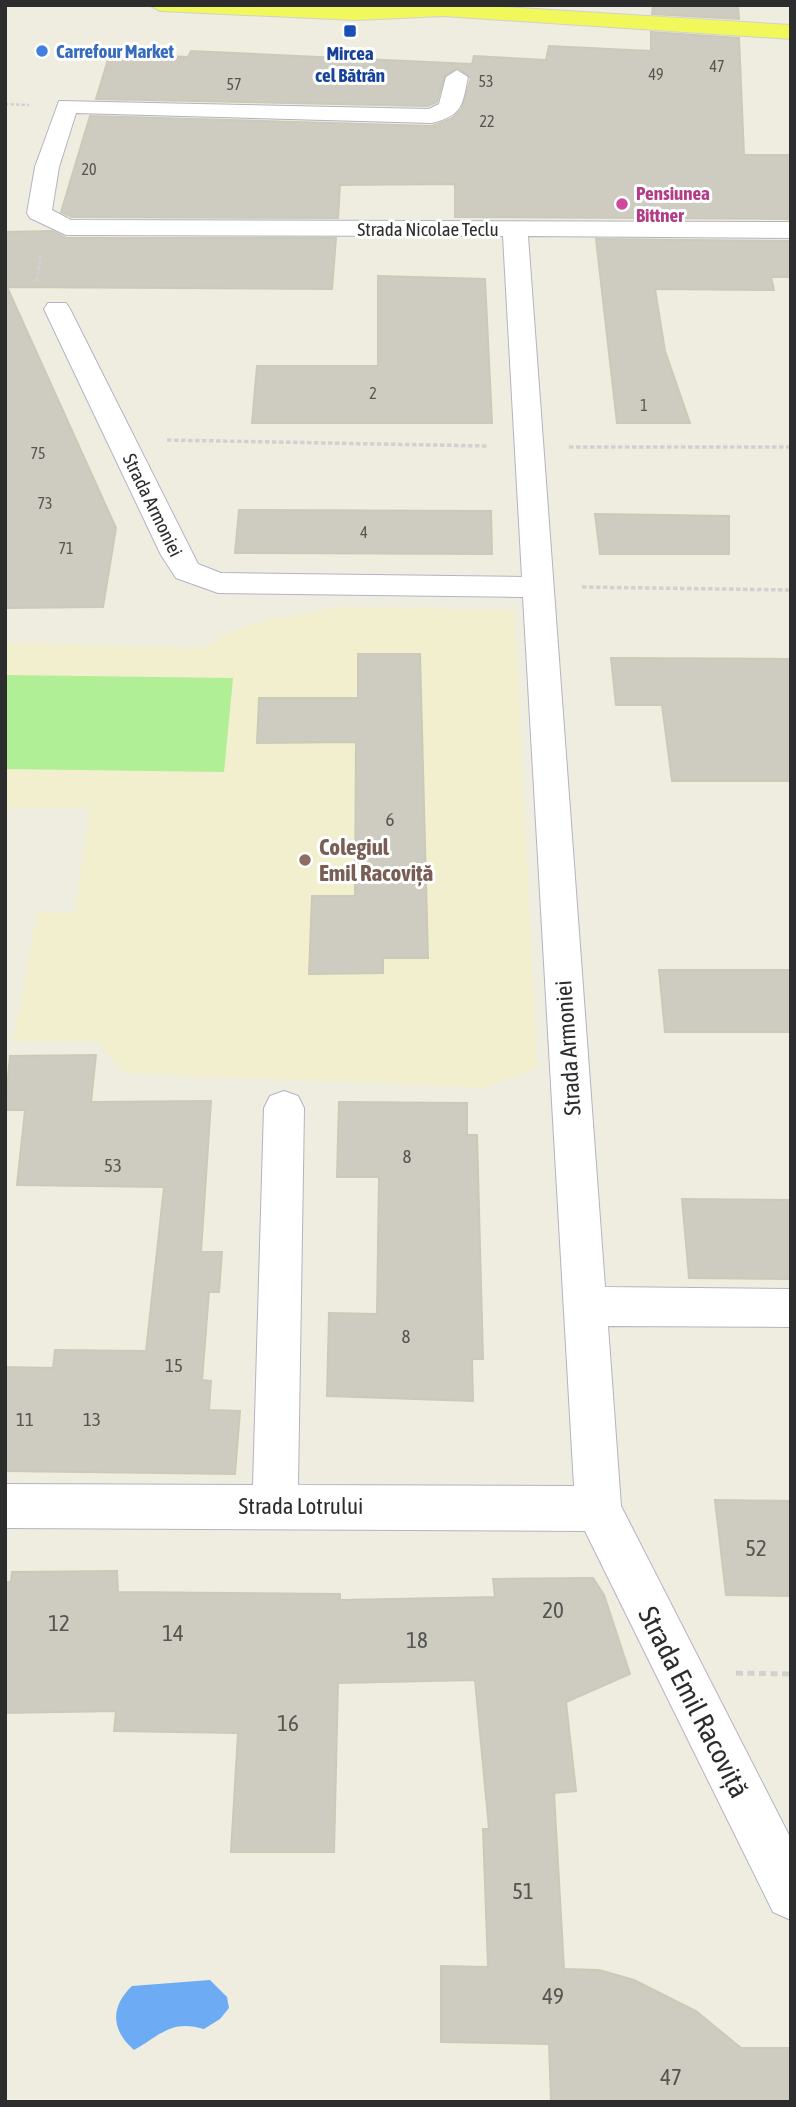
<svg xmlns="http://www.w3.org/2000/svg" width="796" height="2107" viewBox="0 0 796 2107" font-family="'Asap Condensed',sans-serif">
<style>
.education{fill:#f1efce}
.pitch{fill:#b0ef95}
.water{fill:#6eabf5}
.building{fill:#ceccc1;stroke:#cbcab8;stroke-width:2}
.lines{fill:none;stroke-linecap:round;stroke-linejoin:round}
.minor-casing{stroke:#b4b3c1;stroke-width:2}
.major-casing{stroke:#d1d1d1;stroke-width:2}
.path-far2{stroke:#d1d1d1;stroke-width:2.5;stroke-dasharray:3.5 2;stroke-linecap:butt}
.path-far1{stroke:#d1d1d1;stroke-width:3.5;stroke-dasharray:4.5 2.5;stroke-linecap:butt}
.path{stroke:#d1d1d1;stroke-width:5;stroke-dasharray:7 4.5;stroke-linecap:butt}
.minor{fill:#fff;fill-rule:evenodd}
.major{fill:#f0f85c;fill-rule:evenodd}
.transit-dot{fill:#1a4fb4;stroke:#fff;stroke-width:2.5}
.shop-dot{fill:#3f7fe0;stroke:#fff;stroke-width:2.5}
.hotel-dot{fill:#d1479c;stroke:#fff;stroke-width:2.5}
.education-dot{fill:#8d6e63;stroke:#fff;stroke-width:2.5}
.labels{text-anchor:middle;stroke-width:6;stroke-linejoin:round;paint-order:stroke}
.far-number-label{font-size:16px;fill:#555552}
.far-shop-label{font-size:19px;font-weight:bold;fill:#366cbe;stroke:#fff;text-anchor:start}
.far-transit-label{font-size:19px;font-weight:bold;fill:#164399;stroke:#fff}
.far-hotel-label{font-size:19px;font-weight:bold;fill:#b23c85;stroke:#fff;text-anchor:start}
.far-street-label{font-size:19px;fill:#2d2d2d;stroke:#fff}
.number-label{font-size:19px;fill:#555552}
.education-label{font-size:23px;font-weight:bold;fill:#785e54;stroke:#fff;text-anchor:start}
.street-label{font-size:23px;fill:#2d2d2d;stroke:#fff}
.near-number-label{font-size:23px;fill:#555552}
.near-street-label{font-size:28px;fill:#2d2d2d;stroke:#fff}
</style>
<rect width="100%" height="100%" fill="#efeddf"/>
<path class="education" d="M337,607L515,610L537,1068L483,1088L124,1073L98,1042L13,1041L37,912H75L90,808H5V642L201,648L246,625Z"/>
<path class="pitch" d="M5,675L233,678L224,772L5,769Z"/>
<path class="water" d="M210,1980L227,1997L229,2008L220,2019L204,2029C171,2019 161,2035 134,2050C111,2030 110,2007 132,1986Z"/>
<path class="building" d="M653,5H738L739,19L652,14Z
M651,32L739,38L744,155H791V219L455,217V184L340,185L338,218L72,217L61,212L90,116L432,126L451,119L461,110L471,78L458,68L445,75L437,102L428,106L96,99L110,53L188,57L191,51L472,64L474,56L546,60L549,46L651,51Z
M52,231L66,238H336L332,289L7,287L116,528L103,607L5,608V232Z
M596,239L791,241V277H771L774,290L655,289L665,351L690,423H617Z
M378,276L485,279L492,423H252L257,366H378Z
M239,510L491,511L492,554L235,553Z
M595,514L729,516V554H600Z
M358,654H420L428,958H383V973L309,974L312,896H355L356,742L257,743L259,698H358Z
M611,658L791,659V781H672L662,705H616Z
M659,970H791V1032H665Z
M96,1055L91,1102L211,1101L201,1252H222L219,1292H209L202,1380L211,1381L209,1410L240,1411L235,1474L5,1471V1367L53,1368L55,1350L146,1351L164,1187L17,1185L25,1110H5L10,1056Z
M339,1102L467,1103V1135H477L483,1359H472L473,1401L327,1396L329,1313L377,1314L379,1177H337Z
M682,1199L791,1200V1279L689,1278Z
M715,1500L791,1501V1596L726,1595Z
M117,1571L118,1592L340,1594V1600L495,1597L493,1579L593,1578L604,1595L630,1674L566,1702L576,1791L554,1793L564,1969L599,1970L634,1980L696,2011L741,2048H791V2102H551L549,2044L441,2042V1966L488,1967L483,1829H489L475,1680L338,1683L334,1852H231L238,1733L114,1731L116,1711L5,1713V1582H11L12,1572Z"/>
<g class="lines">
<defs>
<path id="minor" d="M457,70L468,77C462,106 463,115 432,123L76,113L59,167L52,210L71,220L791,222V238L528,236L605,1287L791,1289V1327L608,1326L621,1506L791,1839V1920L773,1912L585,1531L5,1528V1484L253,1485L264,1108L270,1096L284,1091L298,1096L304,1108L298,1485L574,1486L523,597L218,593L176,578L161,555L44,309L48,303H66L70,309L198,564L221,573L522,577L503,236L66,235L30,218L27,213L35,167L59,101L429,109L439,104L446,77Z"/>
<path id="major" d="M149,5H470L791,25V39L443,16L356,20L160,11Z"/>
</defs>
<use href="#minor" class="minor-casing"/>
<use href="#major" class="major-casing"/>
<path class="path-far2" d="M5,104L29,105
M37,281L41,253"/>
<path class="path-far1" d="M167,440L487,446
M569,447H791
M582,587L791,590"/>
<path class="path" d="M736,1673L791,1674"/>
<use href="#minor" class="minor"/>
<use href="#major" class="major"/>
</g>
<rect class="transit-dot" x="343" y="24" width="14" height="14" rx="3.5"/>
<circle class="shop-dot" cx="42" cy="51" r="7"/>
<circle class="hotel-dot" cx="622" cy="204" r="7"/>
<circle class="education-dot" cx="305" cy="860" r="7"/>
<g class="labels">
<g class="far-number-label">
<text x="717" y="72">47</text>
<text x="656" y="80">49</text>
<text x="486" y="87">53</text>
<text x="234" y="90">57</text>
<text x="487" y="127">22</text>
<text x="89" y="175">20</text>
<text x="373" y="399">2</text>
<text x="644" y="411">1</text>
<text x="38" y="459">75</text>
<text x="45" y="509">73</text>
<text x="364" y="538">4</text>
<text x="66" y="554">71</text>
</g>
<g class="far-shop-label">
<text x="56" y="58">Carrefour Market</text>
</g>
<g class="far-transit-label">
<text x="350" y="60">Mircea<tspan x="350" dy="22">cel Bătrân</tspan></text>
</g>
<g class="far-hotel-label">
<text x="636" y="200">Pensiunea<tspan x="636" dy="22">Bittner</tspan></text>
</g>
<g class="far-street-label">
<text x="428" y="236">Strada Nicolae Teclu</text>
<text transform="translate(153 505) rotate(64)" y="7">Strada Armoniei</text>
</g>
<g class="number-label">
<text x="390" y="826">6</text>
<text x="407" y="1163">8</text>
<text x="113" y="1172">53</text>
<text x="406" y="1343">8</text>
<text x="174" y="1372">15</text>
<text x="25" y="1426">11</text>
<text x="92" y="1426">13</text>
</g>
<g class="education-label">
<text x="319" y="855">Colegiul<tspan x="319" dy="26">Emil Racoviță</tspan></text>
</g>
<g class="street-label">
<text transform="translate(568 1048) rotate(-94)" y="8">Strada Armoniei</text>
<text x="301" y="1514">Strada Lotrului</text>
</g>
<g class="near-number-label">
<text x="756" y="1556">52</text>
<text x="553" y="1618">20</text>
<text x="59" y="1631">12</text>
<text x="173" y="1641">14</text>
<text x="417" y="1648">18</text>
<text x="288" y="1731">16</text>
<text x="523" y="1899">51</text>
<text x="553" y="2004">49</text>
<text x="671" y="2085">47</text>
</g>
<g class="near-street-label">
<text transform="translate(694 1702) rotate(63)" y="10">Strada Emil Racoviță</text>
</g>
</g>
<rect width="796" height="2107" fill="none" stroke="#2d2d2d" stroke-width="14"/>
</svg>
